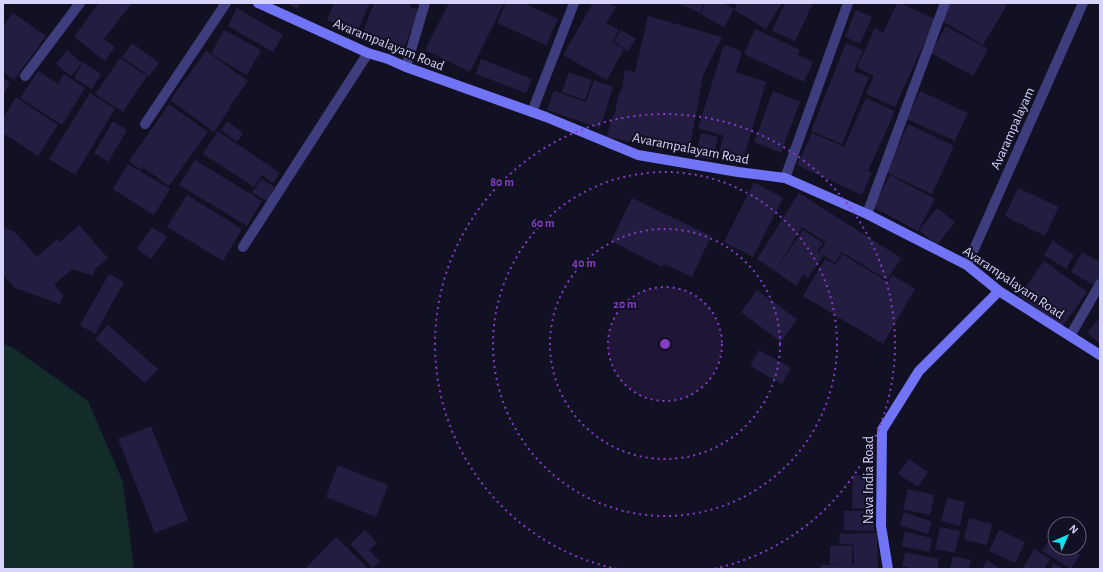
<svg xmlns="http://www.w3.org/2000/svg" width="1103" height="572" viewBox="0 0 1103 572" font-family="'Alegreya Sans',sans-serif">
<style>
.green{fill:#132c2a}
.building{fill:#231d42}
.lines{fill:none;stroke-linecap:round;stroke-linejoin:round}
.lane{stroke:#3e3e7f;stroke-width:10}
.street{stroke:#3e3e7f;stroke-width:10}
.secondary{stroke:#7174f6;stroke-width:10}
.ring{fill:none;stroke:#843dc5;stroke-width:2;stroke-dasharray:2 4}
.labels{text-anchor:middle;stroke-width:4;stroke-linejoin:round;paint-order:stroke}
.street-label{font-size:14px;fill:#d7d4fc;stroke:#121023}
.centre{fill:#843dc5;stroke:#121023;stroke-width:2}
.ring-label{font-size:12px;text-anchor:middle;font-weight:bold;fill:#843dc5;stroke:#121023;stroke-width:4;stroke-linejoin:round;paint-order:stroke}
</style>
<rect width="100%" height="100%" fill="#121023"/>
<path class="green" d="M3,344L12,347L88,401L123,482L134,569H3Z"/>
<path class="building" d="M99,3H132L104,39L115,47L105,61L74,37Z
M287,3H301L297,9Z
M334,3H370L358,30L349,26L348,29L327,20Z
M374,3H411L410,7L419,10L404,48L363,32Z
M449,3H504L470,72L425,50Z
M506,3H524L558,19L546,45L497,23Z
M593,3H608L616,7L606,23L619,30L612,42L624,49L607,80L563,55Z
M678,3H704L700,13Z
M706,3H723L734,9L724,27L700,14Z
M738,3H782L766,29L734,10Z
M785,3H813L795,41L772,31Z
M897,3H900L935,19L895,107L866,94L874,76L857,67L875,28L883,33Z
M949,3H1008L983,45L939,19Z
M237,8L283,35L273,52L228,26Z
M856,10L872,17L860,44L845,37Z
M13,13L46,36L14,80L3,72V26Z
M648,16L722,37L703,76L691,141L685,152L607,137L611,120L615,113L618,96L622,89L625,70L635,72Z
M946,26L988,49L973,76L931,53Z
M755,29L800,50L798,55L813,62L804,82L744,54Z
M224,30L261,50L247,75L211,54Z
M621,30L636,39L628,51L614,41Z
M132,43L159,63L149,76L122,57Z
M846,43L863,50L854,71L869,77L842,144L811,131Z
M724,45L742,51L736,72L766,82L743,160L719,152L724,136L698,128Z
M67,50L82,63L71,76L56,64Z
M206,51L248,81L229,107L230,108L214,132L170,100Z
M120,58L147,76L123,112L95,94Z
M481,59L532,79L526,93L476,74Z
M83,62L101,74L92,89L74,78Z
M38,71L58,84L64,74L85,88L62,125L20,98Z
M569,72L592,80L585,100L562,92Z
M3,78L10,82L3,96Z
M594,80L613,87L600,128L547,110L554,91L586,102Z
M773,91L800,102L781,153L754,142Z
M920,91L968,113L955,141L907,119Z
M90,93L115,109L75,175L49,159Z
M16,97L58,125L38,156L3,133V118Z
M866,98L895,111L868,171L872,173L862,195L797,165L812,133L844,147Z
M169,104L208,132L169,186L143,167L141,170L129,161Z
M113,121L127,130L108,162L94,153Z
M227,121L243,133L237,142L221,130Z
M908,124L954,146L932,194L886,172Z
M218,131L280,173L273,183L262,175L254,187L203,154Z
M701,133L718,137L712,160L695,156Z
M195,160L262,201L247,226L179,185Z
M128,164L170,189L154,215L113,189Z
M890,175L935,199L918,231L873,207Z
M261,179L275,187L267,201L252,193Z
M754,182L783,198L753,257L724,242Z
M1018,188L1059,207L1045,236L1005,216Z
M799,193L901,258L887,280L842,252L835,263L819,252L826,242L802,227L775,271L757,259Z
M187,195L242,229L223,261L167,227Z
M632,198L711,236L692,277L664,264L662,267L611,241Z
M937,208L955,222L937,245L919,230Z
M79,225L108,258L95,269L93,276L72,269L54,285L63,295L60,304L15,288L3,275V227L15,232L37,257L57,239L60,242Z
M152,227L167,237L151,259L137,249Z
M803,230L823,243L817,251L823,256L808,278L803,275L796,286L775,271Z
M1053,241L1074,255L1066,269L1044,255Z
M1082,252L1100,262V277L1095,286L1071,272Z
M842,254L888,282L892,275L915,289L883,344L803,296L825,259L836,265Z
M1044,261L1087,292L1062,327L1019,296Z
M109,274L124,282L95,334L80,325Z
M757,290L797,319L781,342L741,312Z
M1100,317V344L1087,333Z
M108,325L158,369L145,383L95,339Z
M759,350L791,368L782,384L750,366Z
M151,426L188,520L155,533L118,439Z
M909,459L928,472L918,487L898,474Z
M338,465L388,485L376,517L326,497Z
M853,475L874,476L873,509L852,508Z
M908,489L934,495L930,515L903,509Z
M947,498L965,502L960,526L941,521Z
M844,511H874V531L844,530Z
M904,512L932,522L928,534L900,525Z
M969,518L992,524L987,545L964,540Z
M940,527L960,531L955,553L935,549Z
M365,530L377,543L369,550L380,561L373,568L350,544Z
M999,530L1025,542L1015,563L989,551Z
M905,532L932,538L929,552L902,546Z
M877,533L878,569H821V565L854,564L853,544H840L839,534Z
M336,537L368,569H305Z
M1051,537L1055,540V548H1069L1080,555L1071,569L1042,551Z
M852,545V564H830V546Z
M1034,549L1050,559L1044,569H1025L1023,568Z
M905,552L939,559L937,569H914L902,566Z
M953,556L971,560L969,569H950Z
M987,560L1001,569H982Z
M1054,563L1063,569H1050Z"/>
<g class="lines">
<path class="lane" d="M243,247L368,53"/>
<path class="street" d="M406,67L425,3
M25,76L80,3
M532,112L574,3
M145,124L226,3
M785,178L848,3
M867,214L945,3
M967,265L1083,3
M1070,336L1100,284"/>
<path class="secondary" d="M258,3L368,53L388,59L406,67L546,117L638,155L738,172L785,178L867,214L967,265L999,291L1100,355
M888,569L881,526L882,430L919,371L999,291"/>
</g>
<circle cx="665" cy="344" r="57" fill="#843dc5" fill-opacity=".12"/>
<g class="ring">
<circle cx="665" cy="344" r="57"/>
<circle cx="665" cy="344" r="115"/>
<circle cx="665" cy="344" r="172"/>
<path d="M617 569A230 230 0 1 1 713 569"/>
</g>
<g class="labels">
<g class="street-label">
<text transform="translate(389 44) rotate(22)" y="5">Avarampalayam Road</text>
<text transform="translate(1012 128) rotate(-66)" y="5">Avarampalayam</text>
<text transform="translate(691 148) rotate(11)" y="5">Avarampalayam Road</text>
<text transform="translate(1014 282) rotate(34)" y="5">Avarampalayam Road</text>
<text transform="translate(868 480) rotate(-90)" y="5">Nava India Road</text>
</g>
</g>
<circle cx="665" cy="344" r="6" class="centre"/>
<g class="ring-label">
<text x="502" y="186">80 m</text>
<text x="543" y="227">60 m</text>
<text x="584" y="267">40 m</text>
<text x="625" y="308">20 m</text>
</g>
<rect width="1103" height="572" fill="none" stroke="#d7d4fc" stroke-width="8"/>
<g transform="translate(1067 536) rotate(45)"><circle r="19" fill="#121023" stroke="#615e7a"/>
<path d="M0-3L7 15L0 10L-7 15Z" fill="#0fe1ed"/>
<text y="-6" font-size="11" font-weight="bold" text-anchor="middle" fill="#d7d4fc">N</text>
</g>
</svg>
